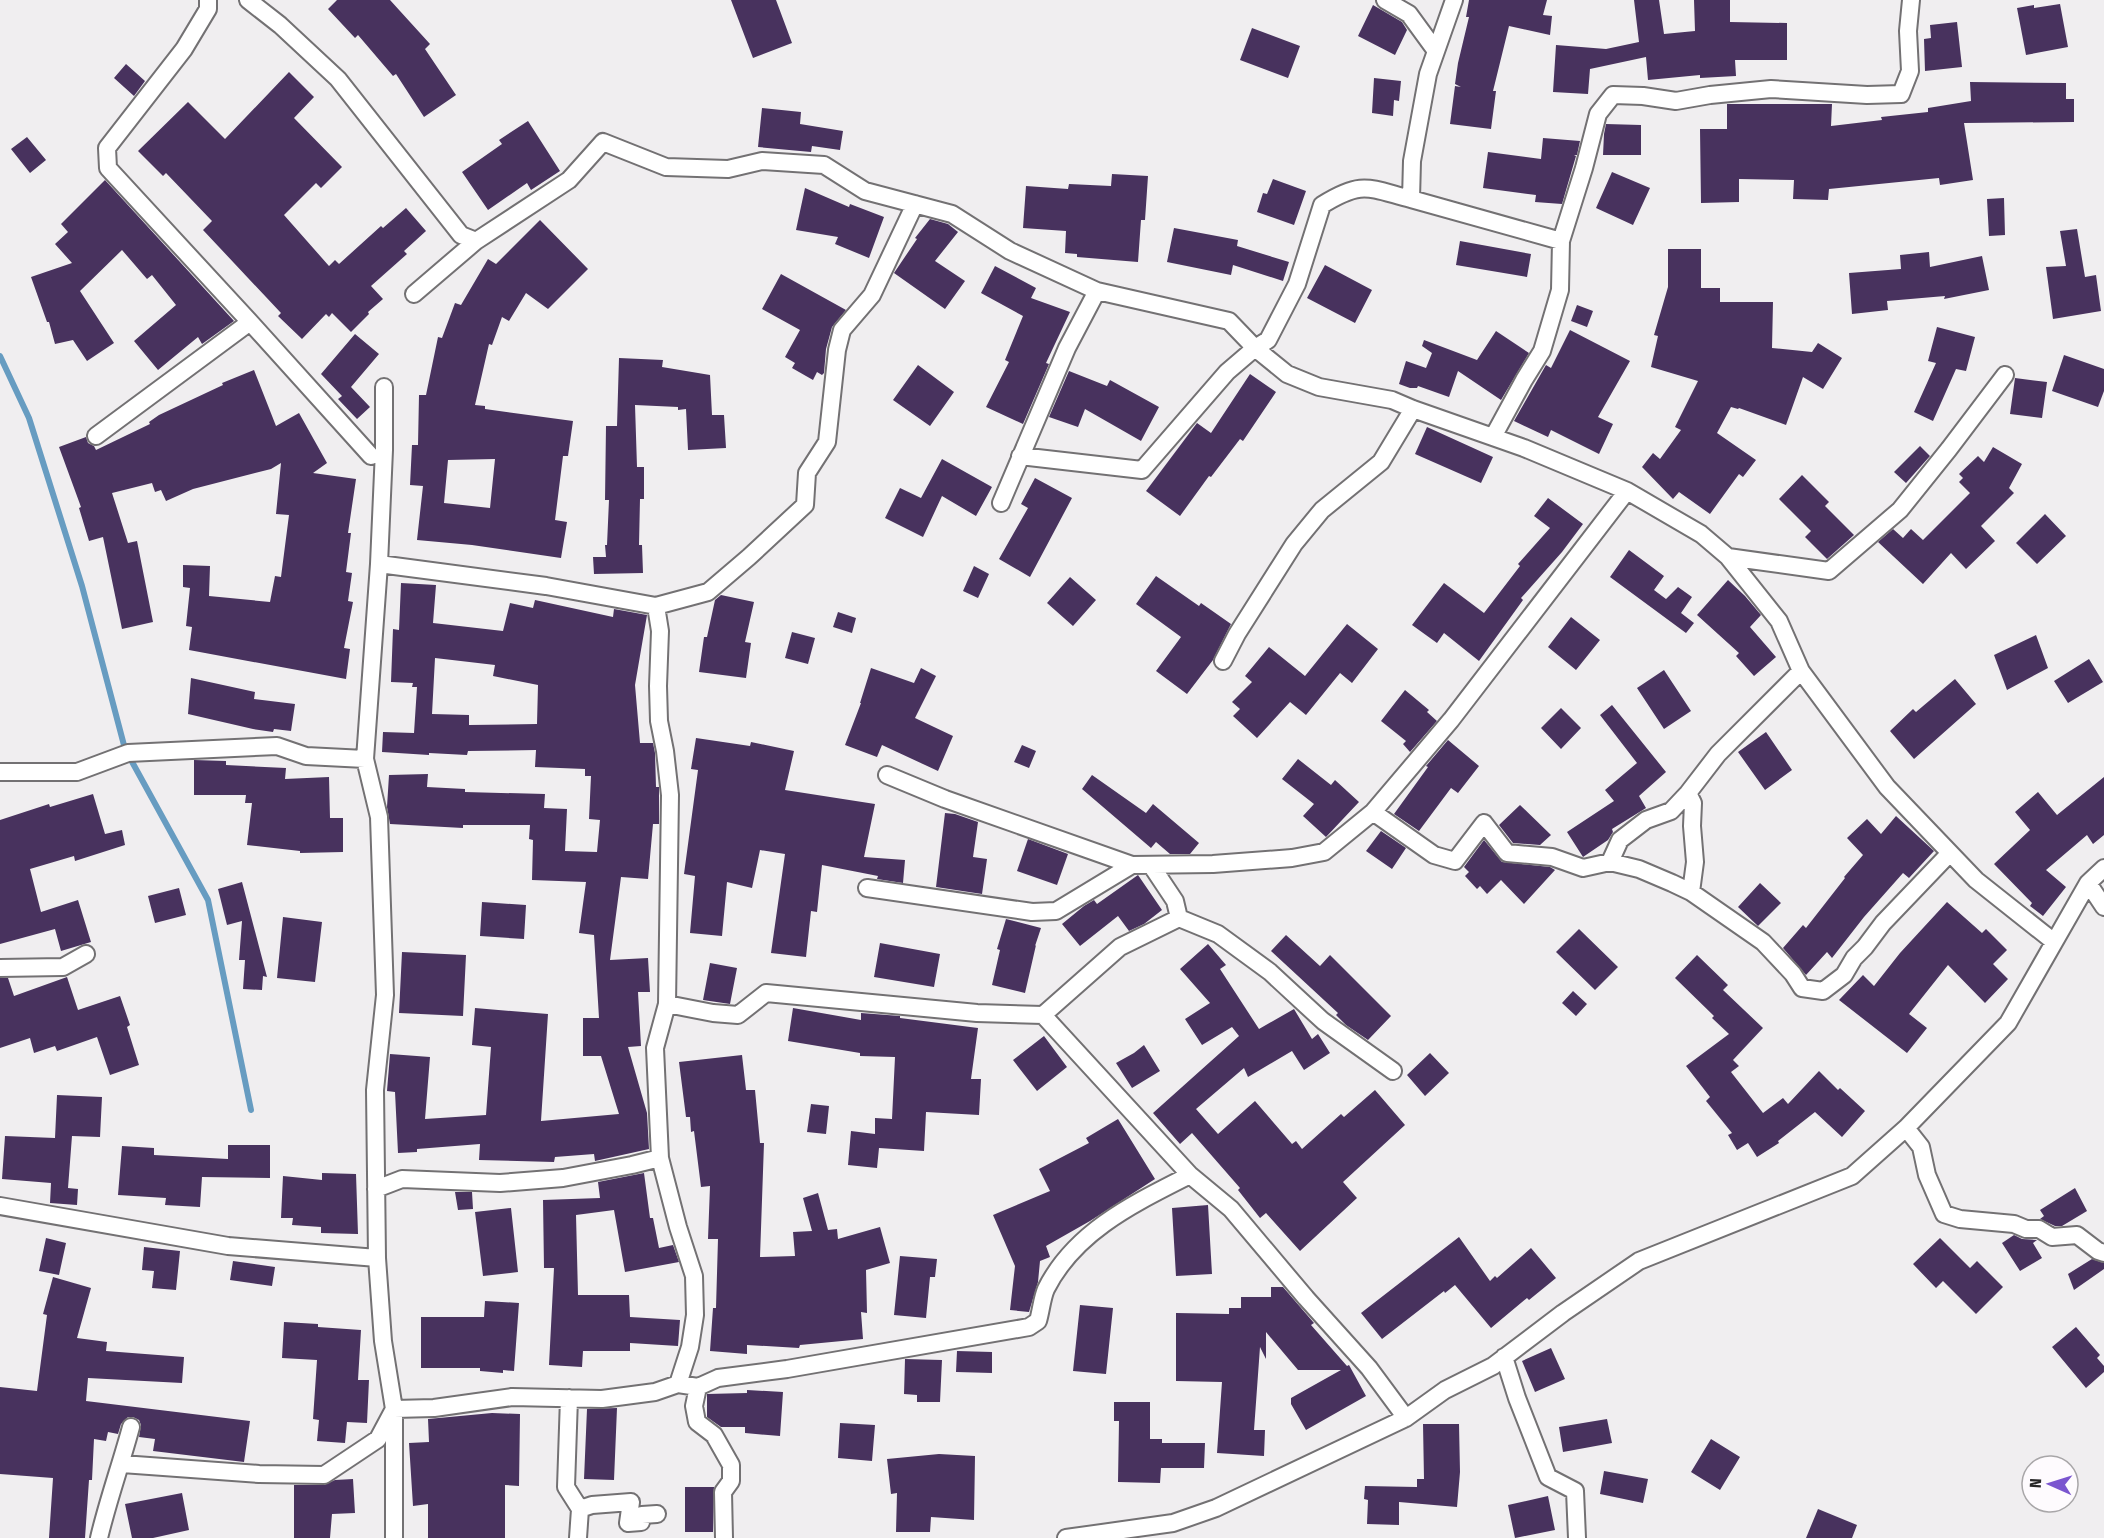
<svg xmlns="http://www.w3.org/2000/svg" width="2104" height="1538" viewBox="0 0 2104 1538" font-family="'Fira Sans Condensed',sans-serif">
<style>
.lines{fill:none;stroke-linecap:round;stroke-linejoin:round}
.stream{stroke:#679cc1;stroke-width:6}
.building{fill:#48325e;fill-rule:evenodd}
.street-casing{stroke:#737173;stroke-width:20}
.street{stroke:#fff;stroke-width:16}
</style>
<rect width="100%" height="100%" fill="#f0eef0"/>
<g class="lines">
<path class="stream" d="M0,356L29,418L82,586L125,749L208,900L251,1110"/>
</g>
<path class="building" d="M337,0H390L430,44L425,49L456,95L424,117L396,74L393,76L358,35L355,38L328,9Z
M731,0H776L792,43L753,58Z
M1469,0H1547L1543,15L1552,16L1550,35L1509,26L1493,91H1496L1491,129L1450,124L1455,86L1461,87L1455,84L1458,63L1469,17H1466Z
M1634,0H1659L1664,34L1695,31L1694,0H1730V22L1787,23V60H1735L1736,76L1700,78V75L1648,80L1646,57L1590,69L1588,94L1553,92L1556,45L1606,49L1639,42Z
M2060,4L2068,47L2026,55L2017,8L2034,5V8Z
M1373,5L1402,22L1407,30L1395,55L1358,36Z
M1957,22L1962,67L1925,71L1924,39L1931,38L1930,25Z
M1252,28L1300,46L1288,78L1240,60Z
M126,64L145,81L134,96L114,78Z
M289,72L314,97L294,118L342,167L321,188L316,183L284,215L329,266L335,260L339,264L381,226L383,228L406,208L426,231L404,251L407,254L371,286L383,299L368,312L369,314L351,332L332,313L329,317L326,314L302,339L278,316L281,313L203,230L212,221L166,173L163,176L138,151L188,102L225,139Z
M1374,78L1401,81L1399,101L1394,100L1393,116L1372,113Z
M1970,82L2066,83V99H2074V122L1964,123L1973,180L1940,185L1939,178L1829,189L1828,200L1793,199L1794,180L1739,179V202L1701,203L1700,129H1727V104H1832L1831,126L1882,120L1881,117L1928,112V108L1971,101Z
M762,108L801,112L800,124L843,131L840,150L812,146L811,152L758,147Z
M528,121L560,171L531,190L527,183L488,210L462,172L502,144L499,140Z
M1606,124L1641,125V155H1603L1604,134Z
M27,137L46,160L30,173L11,149Z
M1543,138L1580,141L1577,155H1574L1576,156L1562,204L1535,202L1536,195L1483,188L1488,152L1541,159Z
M1612,172L1650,188L1633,225L1596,208Z
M1112,174L1148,176L1145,220H1141L1138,262L1077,257V254L1065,253L1066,231L1023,228L1026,186L1068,189L1069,184L1111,186Z
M1273,179L1306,191L1294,225L1257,212L1263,193L1267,194Z
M105,180L234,321L202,344L198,337L158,370L134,341L176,305L152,275L147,279L122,250L80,291L114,343L87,361L73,340L55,344L49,322H47L31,277L72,263L55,244L68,232L61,224Z
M805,188L849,207L850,204L884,217L869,258L835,244L838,237L796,230Z
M2004,198L2005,235L1989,236L1987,199Z
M930,219L948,224L958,232L935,261L965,281L945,309L894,273L917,239L915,238Z
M540,220L588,269L548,309L526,293L509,321L502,317L492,345L489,344L475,405L485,406V409L573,421L568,456H563L555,520L567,522L561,558L472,545L417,540L423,486L410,485L412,445H418L419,395H426L438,337L442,338L455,303L461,305L488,259L496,264ZM495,459L490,508L444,503L448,460Z
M1174,228L1238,240L1237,246L1289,262L1283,281L1233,265L1231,275L1167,262Z
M2077,229L2085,277L2096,275L2101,311L2053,319L2046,267L2066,266L2060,231Z
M1460,241L1531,254L1527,277L1456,265Z
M1668,249H1701V288H1720V302H1773L1772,348L1812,352L1818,343L1842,358L1823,389L1803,377L1786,425L1739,408L1738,409L1731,407L1717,433L1756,460L1743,477L1739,474L1710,514L1679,492L1673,499L1642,467L1653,453L1660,459L1681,430L1675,427L1698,381L1651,367L1658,336L1654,335L1668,287Z
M1929,252L1930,267L1982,256L1989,290L1944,299L1945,296L1887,301L1888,310L1852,314L1849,273L1901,269L1900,255Z
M1325,265L1372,290L1355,323L1307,298Z
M995,266L1036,288L1031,298L1070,312L1046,363L1049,364L1023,424L986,407L1009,362L1005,360L1023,316L981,293Z
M781,274L846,310L832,327L826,349L824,373L822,375L817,372L813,380L792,368L795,363L785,357L800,330L762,309Z
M1577,305L1593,311L1587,327L1571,321Z
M1937,327L1975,337L1966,371L1956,369L1933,421L1914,412L1936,363L1928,361Z
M1570,330L1630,361L1598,417L1613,424L1599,454L1551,430L1548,437L1514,421L1546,365L1551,368Z
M1496,331L1529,353L1501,400L1458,371L1449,397L1418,386L1417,388H1410L1399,384L1406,361L1426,368L1432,353L1422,346L1424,340L1477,360Z
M355,334L379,354L351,387L370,407L357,419L338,399L342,396L321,374Z
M2064,355L2104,369V391L2098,407L2052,391Z
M619,358L663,360L662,367L710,375L712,415H724L726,448L688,450L686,409L678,410V407L635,405L637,467H644V499H640L639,545H642L643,573L594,574L593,557H606L605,545H607L609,500H605L606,426H617Z
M918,365L954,392L930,426L893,400Z
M254,370L276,426L299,413L327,463L313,473L356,479L348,533H351L346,572L352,573L348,601L353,602L344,648L350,649L346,679L189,650L192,627L186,626L190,588L183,587V565L210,566L209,596L270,602L275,576L281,577L289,515L276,514L281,463L271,469L193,489L166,501L161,490L155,492L152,483L112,493L128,543L137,541L153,622L122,629L103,537L89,541L79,508L81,507L59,447L86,437L88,443L94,446L96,450L150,424L149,422L159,415L223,385L222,383Z
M1069,371L1107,386L1110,380L1159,407L1141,441L1085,409L1078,427L1049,417Z
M1250,374L1276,392L1243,441L1240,439L1211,477L1209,476L1180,516L1146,491L1197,423L1211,433Z
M2015,378L2047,382L2042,418L2010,414Z
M1427,427L1493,457L1481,483L1415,454Z
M1920,446L1930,456L1906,483L1894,472Z
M1993,447L2022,464L2009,488L2014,493L1981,526L1995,541L1966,569L1951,553L1923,584L1878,542L1893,529L1903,538L1911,529L1923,540L1970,493L1959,482L1963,478L1959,474L1978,456L1984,462Z
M942,459L992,487L976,516L942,496L923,537L885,518L900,488L921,498Z
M1802,475L1829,502L1825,506L1854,535L1827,559L1805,537L1811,531L1779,499Z
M1035,478L1072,498L1030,577L999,559L1028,508L1021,504Z
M1548,498L1583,524L1562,552L1521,598L1523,600L1479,661L1444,633L1437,643L1412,625L1444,583L1484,613L1520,566L1518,564L1550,528L1534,516Z
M2045,514L2066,536L2037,564L2016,543Z
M1629,550L1664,576L1654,590L1666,599L1678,587L1692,597L1681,613L1694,623L1686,633L1610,577Z
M974,566L989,574L978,598L963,591Z
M1156,576L1199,606L1201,603L1231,624L1213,660L1187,694L1156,671L1181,637L1136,604Z
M1070,577L1096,600L1073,626L1047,603Z
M1728,580L1745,596L1761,615L1750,627L1776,657L1754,676L1736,656L1739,653L1697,615Z
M401,583L436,585L433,623L503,631L510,603L533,608L535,600L613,617L614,609L647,615L635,685L640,743H653L655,753L656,787H659V824H653L648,879L621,877L610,960L648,958L650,992H638L641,1046L628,1047L647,1113L649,1149L595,1161L594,1154L555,1157L554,1162L479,1160L480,1144L417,1149V1152L398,1153L395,1092L387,1091L390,1054L430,1057L425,1119L486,1115L491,1047L472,1045L475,1008L548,1014L541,1121L619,1114L601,1056H583V1018H599L594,935L579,933L586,882L532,880L533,840L529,839L530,825H463V828L390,824L387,807L389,775L428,774L427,787L465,789V792L545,794L544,808L567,809L565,851L597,852L600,820L589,819L591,776H585V769L535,767L536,750L468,751L467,755L429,753V755L382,752L383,732L414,733L417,687H412L413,683L391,682L393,629L399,630ZM435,658L495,665L493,676L538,685L537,724L469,725V715L432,714Z
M721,595L754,602L745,642L751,643L746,678L699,672L704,637H707L715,600Z
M838,612L856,618L852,633L833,627Z
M1571,617L1600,640L1576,670L1548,647Z
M1347,624L1378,649L1352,683L1340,673L1306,715L1290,702L1257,738L1233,716L1240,709L1232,702L1252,682L1245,676L1269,647L1305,676Z
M792,632L815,638L808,664L785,658Z
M2036,635L2048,668L2007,690L1994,655Z
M2089,659L2103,682L2068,703L2054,681Z
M871,668L914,683L921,668L936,676L915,718L953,736L938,771L882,745L877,757L845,745L861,703H860Z
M1664,670L1691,711L1664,729L1637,688Z
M191,678L255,692L254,699L295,704L291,731L274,729L273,732L253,729L188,714Z
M1955,679L1976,704L1914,759L1890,731L1913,709L1916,712Z
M1405,690L1429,710L1427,712L1437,721L1410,752L1403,744L1406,741L1381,721Z
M1612,705L1666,772L1639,796L1646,808L1612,829L1613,832L1608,840L1583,857L1567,832L1614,801L1605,790L1637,763L1600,715Z
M1561,708L1581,728L1561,749L1541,728Z
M1766,732L1792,770L1765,790L1738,752Z
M696,738L750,746L751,742L794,751L785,790L875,804L864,857L905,860L903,883L877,879L878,876L822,865L817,912L811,911L806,957L771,953L785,854L760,850L752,888L727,882L722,936L690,933L695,876L684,874L698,770L691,769Z
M1448,740L1479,766L1458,793L1451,788L1419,831L1394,814L1428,767L1426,766Z
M1022,745L1036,751L1029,768L1014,762Z
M1298,759L1331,785L1335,780L1359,802L1326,837L1303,816L1314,804L1282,779Z
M194,760L226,761V765L286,768L285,779L329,777L330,818H343V852L300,853V851L247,845L252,803H245L246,795H194Z
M1092,775L1146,813L1153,804L1199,843L1190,854H1170L1156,842L1151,848L1082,789Z
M2104,777V835L2093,844L2087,835L2046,870L2066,887L2043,916L2030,906L2032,903L1994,864L2030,830L2015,812L2038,792L2057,815Z
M93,794L105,834L122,830L125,845L75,861L74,856L30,869L41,912L78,900L91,942L61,951L55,929L0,944V820L49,804L50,807Z
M1520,805L1551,835L1540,845L1513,843L1499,825Z
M945,813L955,814L978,822L973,857L987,859L982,894L936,887Z
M1896,816L1934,851L1909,878L1903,873L1864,917L1832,958L1827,952L1806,975L1783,948L1803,925L1806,928L1845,878L1844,877L1863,855L1847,838L1867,819L1881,834Z
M1381,831L1406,848L1392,869L1366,851Z
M1028,839L1068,854L1057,885L1017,871Z
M1484,840L1502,862L1550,867L1555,870L1524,904L1501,880L1487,894L1480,886L1477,889L1465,876L1469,872L1464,867Z
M1138,875L1162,910L1144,924L1129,931L1118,916L1080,946L1062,924L1084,906L1094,900L1097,904Z
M242,882L267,977L263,976L262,990L243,989L245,960H239L242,921L227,925L218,889Z
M1760,883L1781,903L1758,926L1738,907Z
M179,888L186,915L155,923L148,896Z
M482,902L526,905L524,939L480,936Z
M1947,902L1982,933L1986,929L2007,950L1993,964L2008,979L1985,1003L1948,965L1909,1014L1927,1028L1907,1053L1839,1000L1863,975L1874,986L1900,953Z
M283,917L322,922L315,982L277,978Z
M1006,919L1041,928L1035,946L1036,945L1025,993L992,985L1000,950L997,949Z
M1579,929L1618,967L1595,990L1556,952Z
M1286,935L1320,966L1330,955L1391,1016L1368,1040L1346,1025L1336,1015L1338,1013L1271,951Z
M880,943L940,954L934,987L874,977Z
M1208,944L1226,965L1220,969L1259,1029L1294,1009L1312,1039L1318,1034L1330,1053L1304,1070L1292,1051L1248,1077L1244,1068L1196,1109L1218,1134L1255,1101L1292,1144L1296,1141L1302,1149L1341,1114L1344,1117L1375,1090L1405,1125L1343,1182L1357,1198L1300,1251L1266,1213L1260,1218L1238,1190L1240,1188L1192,1133L1180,1144L1153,1113L1239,1036L1232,1027L1202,1045L1185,1019L1210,1003L1180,969Z
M402,952L466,955L463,1016L399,1013Z
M1697,955L1728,985L1723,990L1763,1028L1733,1060L1739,1066L1731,1072L1763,1113L1783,1098L1788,1104L1819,1071L1838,1090L1840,1088L1865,1111L1842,1137L1815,1112L1778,1141L1779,1143L1757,1157L1748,1143L1737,1150L1728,1135L1732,1133L1706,1101L1710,1097L1686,1066L1729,1034L1712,1018L1714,1016L1675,978Z
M710,963L737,968L730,1004L703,1000Z
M67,977L78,1010L120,996L130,1025L127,1027L139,1065L110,1075L97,1037L57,1051L55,1046L34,1053L30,1038L0,1048V978H8L14,996Z
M1573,991L1587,1004L1576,1016L1562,1003Z
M793,1008L861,1020V1013L900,1016V1018L978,1028L971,1079H981L979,1115L926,1112L924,1151L879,1148L877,1168L848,1165L851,1131L875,1134V1118L892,1119L895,1057L860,1056V1053L788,1041Z
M1044,1036L1067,1067L1037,1091L1013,1060Z
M1144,1045L1160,1071L1132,1088L1116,1063L1134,1053Z
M1430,1053L1449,1073L1425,1096L1407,1075Z
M742,1055L746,1090H755L760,1143H764L760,1257L795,1256L793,1232L812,1231L803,1198L818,1193L828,1230L837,1229L838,1239L880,1227L890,1263L866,1270L867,1313L861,1312L863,1339L800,1345L799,1348L747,1345V1354L710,1351L713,1308H716L718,1239H708L710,1186L701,1187L694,1131L691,1132L690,1117H686L679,1062Z
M57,1095L102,1097L100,1137L72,1136L68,1188L78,1189L77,1205L50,1203L51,1183L2,1179L5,1136L55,1138Z
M811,1104L829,1106L826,1134L807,1132Z
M1118,1119L1155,1179L1090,1221L1046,1246L1050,1257L1040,1261L1038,1282L1029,1312L1010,1310L1015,1266L993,1215L1050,1191L1039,1169L1089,1143L1086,1138Z
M228,1145H270V1178L202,1177L200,1207L165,1205L166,1198L118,1195L122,1146L154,1148V1155L228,1159Z
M322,1173L356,1174L358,1234L321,1233V1227L292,1225L293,1218H281L283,1176L322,1180Z
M644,1173L650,1218H653L659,1248L673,1245L679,1262L625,1272L614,1210L576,1215L578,1295H629L630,1317L680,1320L678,1346L630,1343V1351H583L582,1367L549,1365L554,1268H544L543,1200L600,1198L598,1182Z
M2075,1188L2087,1211L2062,1226H2055L2040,1219L2044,1216L2040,1210Z
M455,1192H472L473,1209L458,1210Z
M1208,1205L1212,1274L1176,1276L1172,1208Z
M511,1208L518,1272L483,1276L475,1212Z
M2014,1235L2022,1239L2037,1240L2033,1243L2042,1258L2020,1271L2002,1243Z
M1459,1237L1490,1281L1495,1276L1497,1278L1531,1248L1556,1278L1529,1300L1527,1298L1491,1328L1455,1285L1445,1293L1444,1291L1382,1339L1361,1313Z
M46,1238L66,1243L59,1275L39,1271Z
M1940,1238L1970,1268L1977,1261L2003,1287L1976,1314L1943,1281L1936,1288L1913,1264Z
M144,1247L180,1251L176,1290L152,1288L154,1271L142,1270Z
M900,1256L937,1259L935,1277H930L926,1318L894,1315Z
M2092,1259L2104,1263V1269L2074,1290L2068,1274Z
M233,1261L275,1267L272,1286L230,1280Z
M53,1277L91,1288L77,1338L107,1342L106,1351L184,1357L182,1383L88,1378L86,1401L250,1421L244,1462L153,1451L155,1439L139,1437L141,1425L139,1420L133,1417H128L121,1424L118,1434L108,1432L106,1441L94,1439L92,1480H89L85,1538H49L53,1478L0,1474V1387L37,1391L47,1315L43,1314Z
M1271,1287H1283L1314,1323L1311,1325L1347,1366L1349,1365L1366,1396L1306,1430L1291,1404V1398L1341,1370H1298L1266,1332V1359L1260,1347L1254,1430H1265L1264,1456L1217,1453L1222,1382L1176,1381V1313L1229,1314V1308H1241V1297H1271Z
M485,1301L519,1303L514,1371L503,1370V1373L480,1371V1368H421V1317H484Z
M1080,1305L1113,1308L1106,1374L1073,1371Z
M284,1322L318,1324V1327L361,1330L358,1380H369L367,1423L347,1422L345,1443L317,1441L319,1420L313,1419L317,1360L282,1358Z
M2076,1327L2100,1355L2097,1358L2104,1366V1372L2086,1388L2052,1347Z
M1551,1348L1565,1379L1535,1392L1522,1361Z
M957,1351L992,1352V1373L956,1372Z
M905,1359L942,1360L940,1402H917V1395L904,1394Z
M747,1390L783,1392L780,1436L745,1433V1427H721L707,1417V1394L747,1393Z
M1114,1402H1150V1439H1162V1443H1205L1204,1468H1161L1160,1483L1118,1482L1119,1421H1114Z
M617,1408L614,1480L584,1479L587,1409Z
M492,1413L520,1414L519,1486L505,1485V1538H428V1504L413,1506L409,1443L429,1442L428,1419Z
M1607,1419L1612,1443L1563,1452L1559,1427Z
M840,1423L875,1425L872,1461L838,1458Z
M1423,1424H1459L1460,1472L1457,1507L1399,1502V1525L1367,1524L1368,1500L1364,1499L1365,1486L1417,1487V1479H1424Z
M1711,1439L1740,1457L1720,1490L1691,1472Z
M939,1454L975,1456L974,1520L931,1517L930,1532H896L897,1493L891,1494L887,1459Z
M1604,1471L1648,1479L1643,1503L1600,1494Z
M353,1479L355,1513L332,1514L330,1538H294V1485H324L335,1480Z
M685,1487H714L713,1532H685Z
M182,1493L189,1530L153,1538H132L125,1504Z
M1548,1496L1555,1530L1515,1538L1508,1505Z
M1818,1509L1857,1525L1852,1538H1806Z"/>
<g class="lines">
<defs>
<path id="street" d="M208,0V9L184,49L107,148L108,168L250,322L371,456
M248,0L280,25L338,79L461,235L476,241L569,180L603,142L666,167L728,169L762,161L824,165L865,191L952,214L1010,251L1097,291L1229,321L1255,348L1227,372L1142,470L1020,456
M1385,0L1409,14L1436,51
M1454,0L1428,74L1412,161L1411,199C1368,188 1362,180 1322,205L1297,284L1268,340L1255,348L1287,374L1319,387L1392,400L1413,409L1524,448L1627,491L1701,534L1728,557L1779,621L1801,671L1887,787L1976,880L2053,941
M1411,199L1561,241
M414,294L476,241
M384,387V450L379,564L365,759L379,817L385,995L375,1090L377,1258L383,1341L394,1409V1538
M96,436L250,322
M1493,437L1524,380L1542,351L1560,290L1561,241L1584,168L1598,114L1613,95L1643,96L1676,101L1710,95L1771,89L1867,95L1901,94L1910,71L1908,31L1911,0
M1001,503L1067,348L1097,291
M1728,557L1829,571L1900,510L1949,449L2005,375
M379,564L546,586L656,606L708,592L749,557L805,505L807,473L827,442L837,350L842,330L872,295L915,204
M656,606L660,631L658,686L659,721L665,751L670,795L667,1004L655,1048L660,1158L678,1227L694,1276L695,1315L690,1347L678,1384
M1223,661L1237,634L1294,544L1322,510L1381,462L1413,409
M0,772H77L128,753L277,746L306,756L365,759
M887,775L945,799L1132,865L1213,864L1292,858L1324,852L1373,812L1451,720L1627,491
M1688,793L1693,803L1692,826L1695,862L1691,892
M1373,812L1434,855L1455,861L1484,823L1507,853L1552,857L1583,868L1610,862L1639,869L1672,883L1691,892L1763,942L1793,974L1802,988L1823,991L1844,975L1854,958L1865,947L1883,923L1949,854
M1610,862L1620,840L1646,820L1671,811L1688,793L1718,754L1801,671
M2088,883L2104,907
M867,888L1032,912L1056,911L1132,865
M1179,918L1218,934L1270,972L1323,1021L1393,1071
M0,968L63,967L86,954
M667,1004L713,1013L738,1015L766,993L977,1013L1043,1015L1120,947L1179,918L1175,901L1151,865
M1043,1015L1190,1175L1231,1209L1306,1298L1369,1368L1406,1418
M1906,1128L1921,1147L1927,1175L1944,1214L1960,1219L2014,1224L2026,1229H2039L2052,1237L2077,1235L2098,1251L2104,1253
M376,1189L402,1179L500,1183L563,1178L632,1165L660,1158
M0,1206L228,1246L377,1258
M1504,1357L1517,1398L1548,1477L1575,1491L1577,1538
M698,1387L694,1406L697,1422L714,1435L731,1465V1481L723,1492L724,1538
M569,1398L566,1487L580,1509L578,1538
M122,1464L259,1474L324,1475L378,1439L394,1409L434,1408L512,1397L602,1399L655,1392L678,1384L698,1387L718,1378L787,1369L1029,1327L1038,1321C1041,1311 1042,1298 1046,1289C1075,1231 1135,1203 1190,1175
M580,1509L592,1505L631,1502L628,1523L641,1522L642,1515L657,1514
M99,1538C108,1500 121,1464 131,1427
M1066,1538L1173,1523L1216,1508L1406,1418L1445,1390L1493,1366L1563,1313L1639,1261L1852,1176L1906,1128L2008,1023L2088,883L2104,868"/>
</defs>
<use href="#street" class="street-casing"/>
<use href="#street" class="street"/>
</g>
<g transform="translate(2050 1484) rotate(273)"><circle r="28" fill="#fefbfe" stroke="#a8a6a8" stroke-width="1.5"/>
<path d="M0-4.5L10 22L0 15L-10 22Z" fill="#7a55cf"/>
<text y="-9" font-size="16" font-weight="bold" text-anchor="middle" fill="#272627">N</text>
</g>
</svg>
